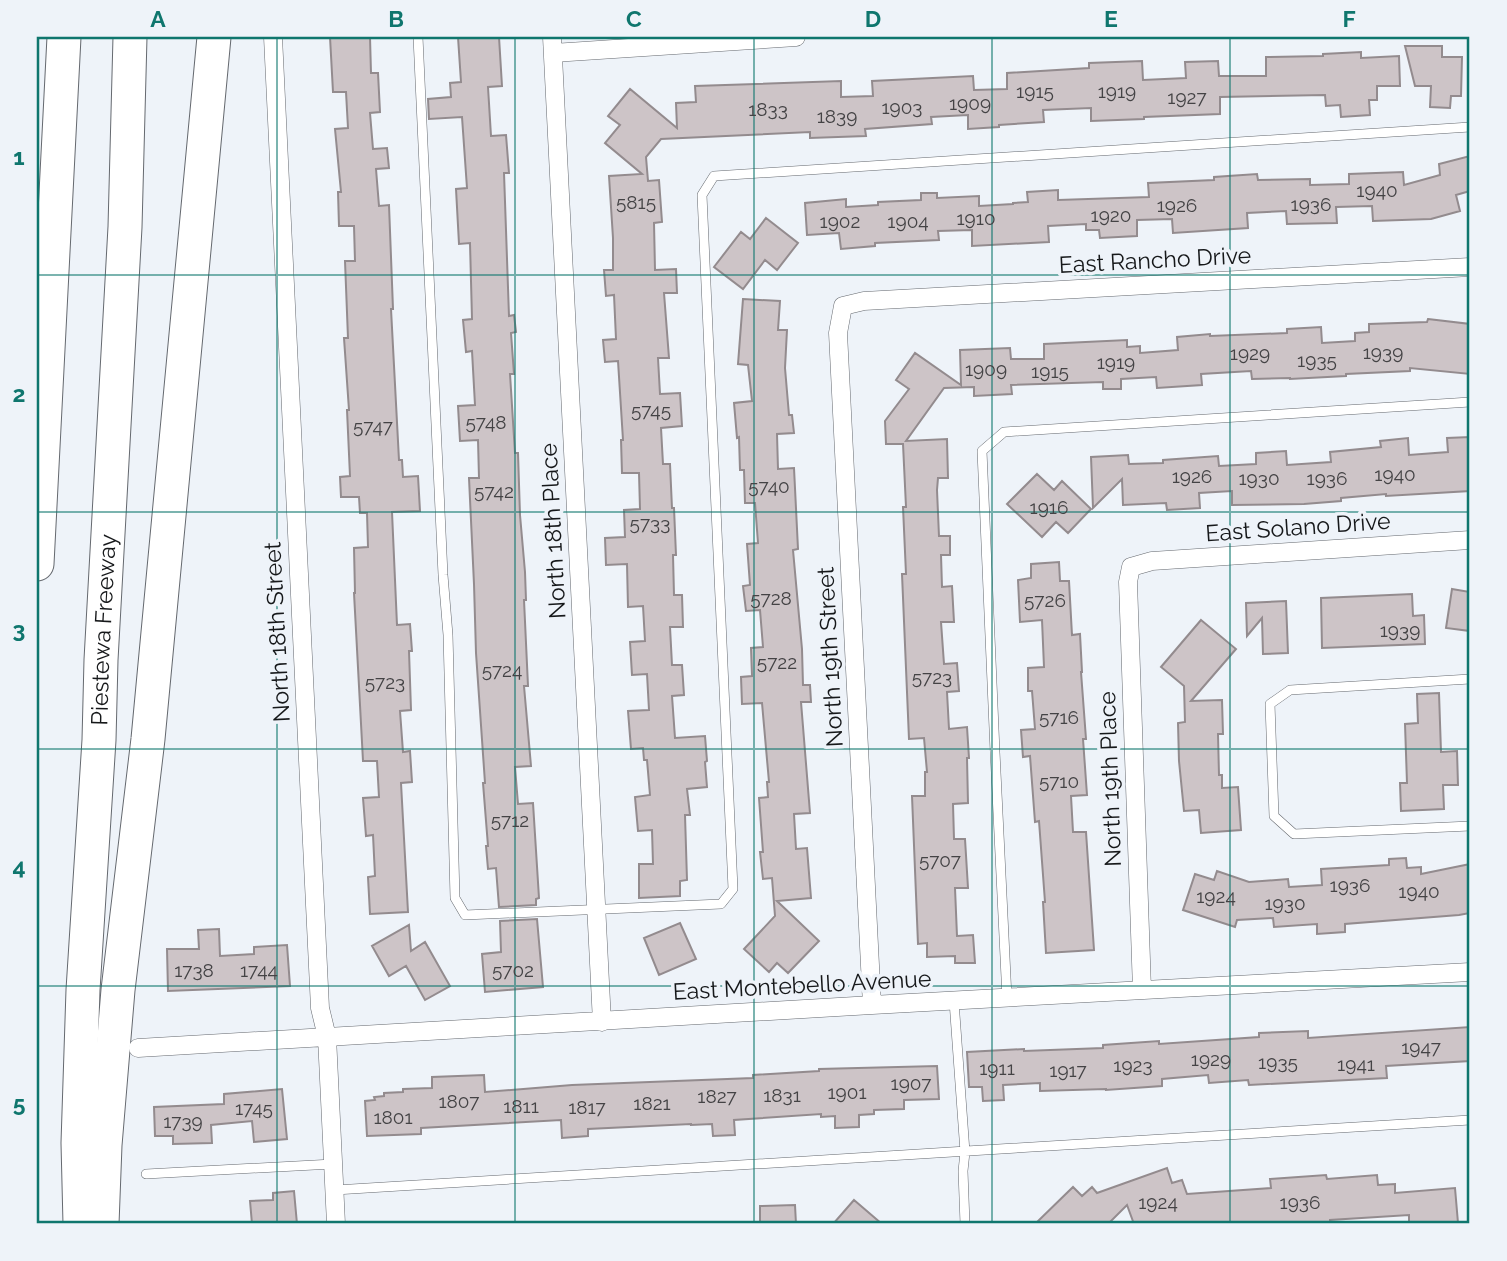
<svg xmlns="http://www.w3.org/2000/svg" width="1507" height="1261" viewBox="0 0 1507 1261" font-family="Raleway,sans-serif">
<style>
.building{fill:#cdc4c7;stroke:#938b8e;stroke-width:2}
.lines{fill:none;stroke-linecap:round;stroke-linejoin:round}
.service-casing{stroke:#65696f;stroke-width:10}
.minor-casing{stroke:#65696f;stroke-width:19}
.motorway-casing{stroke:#65696f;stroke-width:35}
.service{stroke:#fff;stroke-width:9}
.minor{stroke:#fff;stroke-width:18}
.motorway{stroke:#fff;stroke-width:33}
.grid{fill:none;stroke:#0f766e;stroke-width:2;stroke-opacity:0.55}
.labels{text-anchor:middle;stroke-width:7;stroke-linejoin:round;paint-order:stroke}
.number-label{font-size:19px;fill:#444345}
.street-label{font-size:23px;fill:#16181a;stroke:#eef3f9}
.neatline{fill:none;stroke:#0f766e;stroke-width:2.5}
.grid-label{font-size:23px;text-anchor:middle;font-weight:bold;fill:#0f766e}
</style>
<rect width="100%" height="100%" fill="#eef3f9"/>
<path class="building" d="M330,37H370L371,73H378L380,112L370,113L373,149L387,148L389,168L376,169L379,206L389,205L393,309H391L399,460H402L403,477L418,476L420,511L392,512L397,625L410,624L412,651H409L411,710L400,711L403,752L410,751L412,782L401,783L408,912L370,914L368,877L375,876L373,835L366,836L363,798L379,797L377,761H363L354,593H355L354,548L368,547L367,513H360L359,497H341L340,477L350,476L347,410H349L344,338H348L345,261H355L354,226H339L338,192H341L335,129L348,128L346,92H333Z
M458,37H499L502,86L488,87L491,136L506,135L509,173H504L509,316L514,315L516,332L511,333L514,374H510L515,453H518L520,515L525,572L526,600H524L528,686H524L531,766L515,767L518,804L533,803L539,898L536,899V905L499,907L496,868L488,869L486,846H488L483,783H485L476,653L474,584L469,478H479L478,440L460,441L458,406L475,405L472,351L466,352L463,320L472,319L470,243L459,244L456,189L467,188L462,117L429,119L428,99L451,97L450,83L461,82Z
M1405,46H1442V57H1462L1461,96H1451L1450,108L1430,107L1431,86H1415Z
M1361,52V58L1399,56L1400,86H1377V100H1369L1370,115L1341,117L1340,105L1326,106L1325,95L1220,97V114L1144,117V119L1091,121V108L1043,110L1044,122L999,125V127L968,129V115L931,117L932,124L865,129L866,136L810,138V132L661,139L646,157L648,181L659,180L662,222L654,223L655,270L676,269L677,293H664L669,358H658L660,394L680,393L682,426L661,428L663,464H670L672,508H674L676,555H673L674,595H682L683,627H670L672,665H682L684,695L672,696L675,738L705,736L707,761L705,762L707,787L687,789L690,815H685L687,880L680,881V896L639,898V864H653L652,830L638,831L635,797L650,795L647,760H644L643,748L631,749L628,711L649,710L647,674L632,675L630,642L645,641L643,606L628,607L627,564L606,565L605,538L625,537L624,510L640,509L639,473H622L621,440H623L618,361L605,362L603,340L616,339L614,295L606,296L604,270H613V238L609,176L642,174L605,143L620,125L608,116L630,89L677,128L676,103L696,102L695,86L841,81V97L873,96L872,81L973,76L974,90L1007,89V73L1089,68V63L1142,61L1143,80L1186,78L1185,62L1218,61L1219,76H1266V57L1323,56V54Z
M1470,156V191L1456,195L1460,211L1431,219L1373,221L1372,206L1336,207L1337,223L1287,224L1286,211L1247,213L1248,228L1173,233L1172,219L1137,220V236L1100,238L1099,230H1086V224L1048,226L1049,242L972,246V230L938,231L939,240L875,243V246L841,249L839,233L807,235L805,203L846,199V207L878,205V202L921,200V193H937V198L979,196V206L1013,204V203L1028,202L1027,192L1058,190V200L1149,197L1148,183L1214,180V177L1257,174L1258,180L1310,179V185L1349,184V174L1403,172L1404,185L1440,175L1439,164Z
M766,218L798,243L777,270L765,260L743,289L714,267L741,232L750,239Z
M743,299L780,301L778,330H787L785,368L789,415H792L794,433L777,434L778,469L794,468L798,549L793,550L802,649L803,685H810L811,702H801L810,813L794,814L796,849L807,848L811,898L777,901L819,941L788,973L777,963L769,972L744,949L775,916L772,878L763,879L760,852H763L759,798L768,797L767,782H769L762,703L742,704L741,677L752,676L751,648L763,647L760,610L746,611L743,586L750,585L747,544L758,543L755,503H745L744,470H740L739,437L737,438L734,403L752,401L748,365L738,364Z
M1428,319L1470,324V374L1410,368V371L1346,374V376L1290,379V378L1252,379L1251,371L1201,374L1202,385L1157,388L1156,377L1121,379V389H1103V382L1011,385L1012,394L974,396V387L944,388L906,441L947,439L948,478H938L937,490L939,536H950V555H941L942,587L952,586L954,622H941L944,664L957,663L959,691L947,692L949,729L967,727L969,758H967L968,803L953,804L954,839H965L968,888H955L957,936L973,935L975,963H955V956L927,957V943L918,944L912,796H925V772H927L924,738L909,739L902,574H906L903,507H906L903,444H886L885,421L909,389L896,380L915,353L961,385L960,350L1010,348L1011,359H1044V344L1127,340V347L1140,346V353L1178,350L1177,337L1210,334V336L1287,333V329L1321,327L1322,343L1355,341V333L1369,332V324L1427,322Z
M1470,437V491L1386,496V494L1341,498V501L1304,504L1232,505V491L1199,493L1200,508L1167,510L1166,503L1123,505L1122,479L1093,508L1091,457L1128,455L1129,464L1163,463V460L1218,456L1219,466L1256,464V453L1286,451L1287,465L1331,462L1330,452L1381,447L1380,441L1408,438L1409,455L1448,452L1447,438Z
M1037,474L1054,490L1062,481L1091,509L1068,533L1056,522L1042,537L1007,504Z
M1059,562L1060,581H1069L1072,635L1080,634L1082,672H1081L1086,739H1083L1087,795L1071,796L1073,832H1086L1094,950L1046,953L1043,902H1045L1039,821L1035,822L1030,756L1023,757L1021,730L1035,729L1032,691H1028V668L1044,667L1042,620L1020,622L1018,580L1031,578V564Z
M1452,589L1470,592V631L1446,628Z
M1412,594L1413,616L1424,615L1425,644L1322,648L1321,598Z
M1286,601L1288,653L1263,654L1262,618L1247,636L1246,603Z
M1201,620L1236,649L1191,701L1222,700L1223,734H1218L1219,775H1222V788L1238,787L1241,830L1201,833L1199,810L1184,811L1179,761L1178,723L1185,722L1184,686L1161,667Z
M1439,693L1441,752L1457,751L1458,785H1443L1444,809L1401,811L1400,783H1407L1405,724L1418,723L1417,694Z
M1406,858L1407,868L1421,867V874L1470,864V913L1459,915L1345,924V932L1317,934V924L1274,927L1273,918L1237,920L1235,927L1183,910L1195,874L1214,880L1217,871L1249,882L1288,879L1289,887L1322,885L1321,869L1389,865V859Z
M537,919L543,987L485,992L482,954L501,952L500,921Z
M680,923L696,959L659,975L644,938Z
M409,925L411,951L425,942L450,986L425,1000L406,966L389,976L372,946Z
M219,929L220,956L254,954V947L287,945L290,986L168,991L167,949H199L198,930Z
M1470,1027V1061L1386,1066L1387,1078L1249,1085L1248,1080L1209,1083L1208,1075L1162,1079V1086L1106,1090V1089L1040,1091V1083L1003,1085L1004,1100L983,1101L982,1087H969L967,1052L1024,1049V1051L1103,1048V1045L1159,1041V1044L1259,1037V1033L1308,1031V1038Z
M937,1066L939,1099L904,1100V1109L874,1110V1114L859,1115V1127L835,1128V1116L821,1117V1114L734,1120L735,1135L713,1136L712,1124L691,1125V1124L588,1129V1136L562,1138L561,1120L421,1128V1134L367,1136L365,1101L375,1100L374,1097L384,1096V1093L403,1092V1089L432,1088V1077L484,1075L485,1092L572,1085L753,1078V1075L819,1071V1069Z
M282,1089L287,1139L254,1142L252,1121L211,1125L212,1143L173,1144V1136H155L154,1107L224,1104V1094Z
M1167,1168L1172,1183L1182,1180L1187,1194L1271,1188L1270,1179L1326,1175L1327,1179L1377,1175L1378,1185L1395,1184V1193L1455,1188L1458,1223L1409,1224V1215L1330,1220V1224H1134L1127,1205L1108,1224H1035L1073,1187L1082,1196L1092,1187L1097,1193Z
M294,1191L297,1224H252L250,1201L273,1200V1193Z
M854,1200L882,1224H833Z
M795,1205L796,1224H760V1206Z"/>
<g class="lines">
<defs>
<path id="service" d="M418,37L443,575L448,635L455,898L465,915L721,904L733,889L702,195L714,176L1470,127
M1470,679L1290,690L1270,704L1274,816L1294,834L1470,826
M1007,998L995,752L982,451L1004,432L1470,402
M954,1001L965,1152L963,1171L965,1224
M146,1174L333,1164
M335,1190L1470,1120"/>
<path id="minor" d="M273,37L320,1008L327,1037L336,1224
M552,37L602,1022
M553,53L796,37
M1142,990L1128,582L1131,567L1152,561L1470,540
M872,1005L838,333L843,306L864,301L1470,267
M138,1048L872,1005L1470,972"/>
<g id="motorway">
<path d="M37,564L64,37"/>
<path id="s1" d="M80,1224L78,1143L83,990L99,740L101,660L125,227L130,37"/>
<path d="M102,1224L105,1145L118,990L148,739L214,37"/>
</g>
</defs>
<use href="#service" class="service-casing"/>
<use href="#minor" class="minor-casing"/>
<use href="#motorway" class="motorway-casing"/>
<use href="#service" class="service"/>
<use href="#minor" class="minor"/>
<use href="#motorway" class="motorway"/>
</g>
<path class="grid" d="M277,37V1224M515,37V1224M754,37V1224M992,37V1224M1230,37V1224M37,275H1470M37,512H1470M37,749H1470M37,986H1470"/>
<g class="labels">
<g class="number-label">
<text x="1035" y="98">1915</text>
<text x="1117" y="98">1919</text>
<text x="1187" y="104">1927</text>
<text x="970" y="110">1909</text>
<text x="902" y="114">1903</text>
<text x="768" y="116">1833</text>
<text x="837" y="123">1839</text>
<text x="1377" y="197">1940</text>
<text x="636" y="209">5815</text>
<text x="1311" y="211">1936</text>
<text x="1177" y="212">1926</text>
<text x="1111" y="222">1920</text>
<text x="976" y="225">1910</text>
<text x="840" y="228">1902</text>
<text x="908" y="228">1904</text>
<text x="1383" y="359">1939</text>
<text x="1250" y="360">1929</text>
<text x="1317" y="367">1935</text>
<text x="1116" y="369">1919</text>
<text x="986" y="376">1909</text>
<text x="1050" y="378">1915</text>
<text x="651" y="417">5745</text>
<text x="486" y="429">5748</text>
<text x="373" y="433">5747</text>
<text x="1395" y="481">1940</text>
<text x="1192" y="483">1926</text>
<text x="1259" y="485">1930</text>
<text x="1327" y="485">1936</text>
<text x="769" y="493">5740</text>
<text x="494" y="498">5742</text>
<text x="1049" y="514">1916</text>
<text x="650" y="530">5733</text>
<text x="771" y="605">5728</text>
<text x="1045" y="607">5726</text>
<text x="1400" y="637">1939</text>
<text x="777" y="669">5722</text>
<text x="502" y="677">5724</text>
<text x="932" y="684">5723</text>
<text x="385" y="689">5723</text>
<text x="1059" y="724">5716</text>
<text x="1059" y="788">5710</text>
<text x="510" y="827">5712</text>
<text x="940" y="867">5707</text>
<text x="1350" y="892">1936</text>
<text x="1419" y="898">1940</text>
<text x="1216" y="903">1924</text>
<text x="1285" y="910">1930</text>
<text x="194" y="977">1738</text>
<text x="259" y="977">1744</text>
<text x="513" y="977">5702</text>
<text x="1421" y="1054">1947</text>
<text x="1211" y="1066">1929</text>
<text x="1278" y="1069">1935</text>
<text x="1356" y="1071">1941</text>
<text x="1133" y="1072">1923</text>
<text x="997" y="1075">1911</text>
<text x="1068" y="1077">1917</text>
<text x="911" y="1090">1907</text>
<text x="847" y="1099">1901</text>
<text x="782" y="1102">1831</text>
<text x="717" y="1103">1827</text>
<text x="459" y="1108">1807</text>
<text x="652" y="1110">1821</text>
<text x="521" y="1113">1811</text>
<text x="587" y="1114">1817</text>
<text x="254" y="1115">1745</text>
<text x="393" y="1124">1801</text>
<text x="183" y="1128">1739</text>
<text x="1158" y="1209">1924</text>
<text x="1300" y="1209">1936</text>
</g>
<g class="street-label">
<text transform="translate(1155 260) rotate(-3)" y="8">East Rancho Drive</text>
<text transform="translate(1298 527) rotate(-4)" y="8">East Solano Drive</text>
<text transform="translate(553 531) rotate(-93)" y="8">North 18th Place</text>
<text dy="8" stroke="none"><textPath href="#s1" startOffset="595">Piestewa Freeway</textPath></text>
<text transform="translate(277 632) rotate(-93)" y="8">North 18th Street</text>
<text transform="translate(830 657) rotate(-93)" y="8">North 19th Street</text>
<text transform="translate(1110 779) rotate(-92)" y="8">North 19th Place</text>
<text transform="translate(802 985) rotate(-3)" y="8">East Montebello Avenue</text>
</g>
</g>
<rect width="1507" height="1261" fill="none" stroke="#eef3f9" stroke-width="77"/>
<rect x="38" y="38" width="1430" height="1184" class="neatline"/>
<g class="grid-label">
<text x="158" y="27">A</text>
<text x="396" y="27">B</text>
<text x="634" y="27">C</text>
<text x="873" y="27">D</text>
<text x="1111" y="27">E</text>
<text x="1349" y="27">F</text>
<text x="19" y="165">1</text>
<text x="19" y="402">2</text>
<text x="19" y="638">3</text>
<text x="19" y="875">4</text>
<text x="19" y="1112">5</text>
</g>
</svg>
